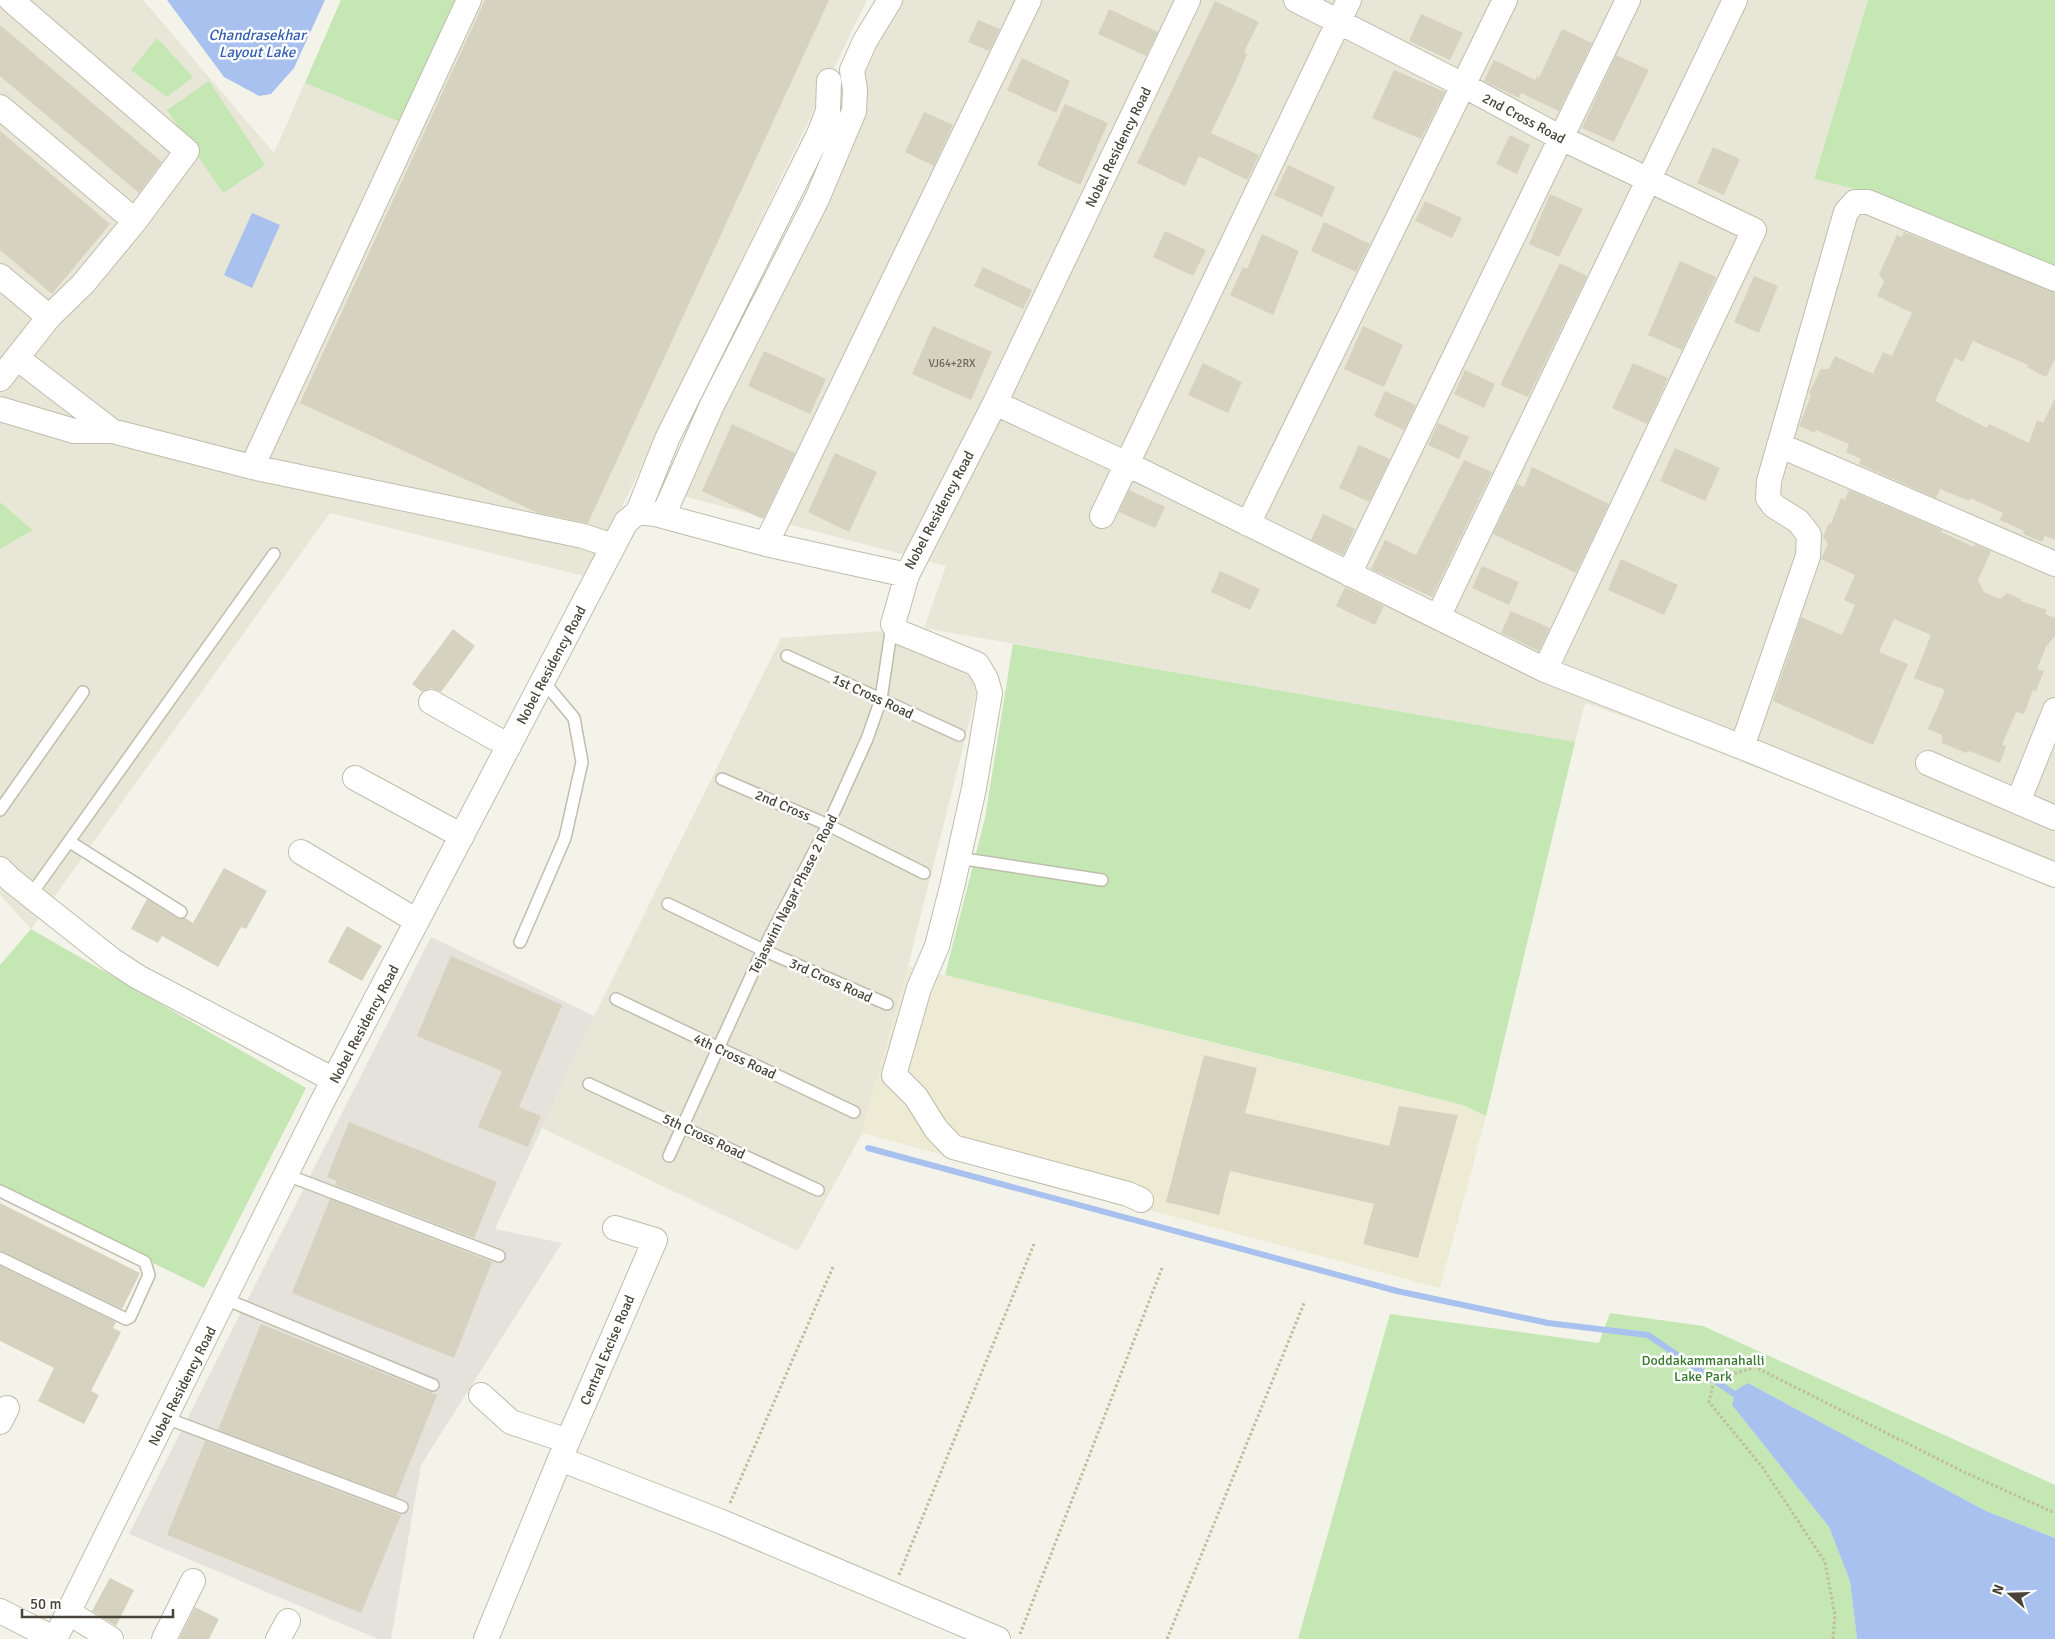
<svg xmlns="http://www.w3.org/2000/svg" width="2055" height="1639" viewBox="0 0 2055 1639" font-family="Signika,sans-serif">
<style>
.residential{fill:#e8e6d7}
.industrial{fill:#e4e2db}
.education{fill:#edebd4}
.green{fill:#c4e7b4}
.water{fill:#a8c1ee}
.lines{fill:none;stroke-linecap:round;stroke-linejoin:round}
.stream{stroke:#a8c1ee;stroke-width:6}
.building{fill:#d5d2bf}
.service-casing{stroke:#bfbdac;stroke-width:14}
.minor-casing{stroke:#bfbdac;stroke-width:26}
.path{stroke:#c1bc9e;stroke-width:3;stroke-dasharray:2.5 2.5;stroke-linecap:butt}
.service{stroke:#fff;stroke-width:11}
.minor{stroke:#fff;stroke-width:24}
.labels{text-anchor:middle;stroke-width:5;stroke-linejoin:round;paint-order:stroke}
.number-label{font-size:11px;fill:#6b685a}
.street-label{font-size:14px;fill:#484538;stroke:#fff}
.park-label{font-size:14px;fill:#37782c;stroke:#fff}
.water-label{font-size:15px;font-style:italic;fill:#345eb1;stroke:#fff}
</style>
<rect width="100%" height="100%" fill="#f4f3e9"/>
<path class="residential" d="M0,0H143L274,153L341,0H867L588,577L330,513L31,929L0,895V549L33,530L0,502Z
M898,0H1868L1814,179L1868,192L2055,267V886L1646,724L1585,703L1575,742L924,628L946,566L676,494Z
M884,631L981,676L908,966L862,1133L798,1251L542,1128L594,1016L781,638Z"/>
<path class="industrial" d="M431,937L594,1016L495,1229L562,1243L421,1465L391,1639H378L129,1534Z"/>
<path class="education" d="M908,966L1463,1105L1486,1116L1440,1288L862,1133Z"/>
<path class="green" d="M341,0H461L403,123L305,83Z
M1868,0H2055V267L1868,192L1814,179Z
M157,38L193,77L167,97L131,70Z
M209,81L265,165L223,193L167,110Z
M0,502L33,530L0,549Z
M1013,644L1575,742L1486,1116L1463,1105L945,975L985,818Z
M31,929L306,1088L204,1288L0,1188V965Z
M1610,1313L1703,1326L2055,1485V1538L1986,1511L1748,1383L1732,1405L1829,1527L1850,1581L1857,1639H1298L1390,1314L1599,1343Z"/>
<path class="water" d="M167,0H325L294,68L271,94L259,96L224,77Z
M252,213L280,225L252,288L224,275Z
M1748,1383L1986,1511L2055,1538V1639H1857L1850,1581L1829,1527L1732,1405L1736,1390Z"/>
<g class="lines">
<path class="stream" d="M868,1148L1397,1291L1548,1323L1648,1335L1740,1398"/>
</g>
<path class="building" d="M485,0H829L588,523L538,513L300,403Z
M1215,1L1259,22L1244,52L1247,54L1235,83L1211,133L1259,155L1247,180L1199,156L1185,186L1137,163Z
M1109,9L1158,32L1146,56L1098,34Z
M1421,14L1463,33L1450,60L1409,41Z
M978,20L1000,29L989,51L968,42Z
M0,25L162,162L139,193L0,76Z
M1562,29L1592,43L1559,111L1521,93L1519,98L1484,81L1494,60L1535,80L1537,76L1539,78Z
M1616,55L1649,70L1614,142L1582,128Z
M1022,58L1070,81L1056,113L1007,90Z
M1394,70L1445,92L1421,139L1372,118Z
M1065,104L1108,123L1080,185L1037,165Z
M924,112L953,125L934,166L905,152Z
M0,131L110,224L52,294L0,250Z
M1510,135L1530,145L1517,174L1496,164Z
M1713,147L1740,159L1724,195L1697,183Z
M1288,165L1335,187L1322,217L1274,195Z
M1550,194L1583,209L1559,257L1529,244Z
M1425,201L1462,218L1452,238L1415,221Z
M1324,222L1370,244L1356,272L1311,251Z
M1165,231L1206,250L1193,276L1153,257Z
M1904,232L2055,292V359L2046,377L2027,367L2028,365L1973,341L1963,362L1955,358L1935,401L1987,428L1989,424L2029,443L2037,420L2043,423L2055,398V540L2045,536L2042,542L2023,534L2024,531L2000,520L2003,513L1970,498L1969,501L1940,489L1936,498L1859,464L1861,459L1846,452L1849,444L1816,430L1815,433L1799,426L1811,396L1809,393L1821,369H1829L1835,356L1873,374L1883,352L1892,356L1912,313L1877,296L1884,282L1879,274L1897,235L1902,237Z
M1262,234L1299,251L1273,315L1230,295L1243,267L1247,269Z
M1680,261L1716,277L1682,350L1648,335Z
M1560,263L1587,276L1528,397L1500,385Z
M983,267L1032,290L1023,309L974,286Z
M1754,276L1778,286L1759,333L1734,322Z
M933,326L992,352L971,400L912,374Z
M1363,326L1403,345L1384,387L1344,369Z
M764,351L826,379L810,414L748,386Z
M1203,363L1242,382L1228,413L1188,395Z
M1633,363L1668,378L1647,424L1612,408Z
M1465,370L1495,384L1484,408L1454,394Z
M1385,391L1416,405L1404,430L1374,416Z
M1438,423L1469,437L1459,459L1428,445Z
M732,424L795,453L763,519L702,491Z
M1359,445L1390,459L1369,502L1339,488Z
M1675,448L1720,468L1705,501L1660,481Z
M835,453L877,472L849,532L808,512Z
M1464,460L1492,472L1432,597L1371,569L1385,540L1416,555Z
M1532,467L1609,504L1576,573L1493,534L1517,484L1524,487Z
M1129,490L1165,507L1155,528L1119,512Z
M1849,490L1942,530L1941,532L1974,547L1975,544L1991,551L1978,580L1984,592L2000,599L2007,593L2021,599V601L2047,610L2045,614L2055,618V636L2046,647L2037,669L2044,671L2036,691L2033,690L2024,714L2016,712L2002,745L2006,746L2000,763L1969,751L1966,753L1942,743V735L1928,729L1945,690L1914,678L1931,635L1894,619L1879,652L1908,664L1873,745L1773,701L1801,617L1842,635L1855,605L1844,600L1855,575L1821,559L1828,544L1823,537L1829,523L1831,524L1841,498L1845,500Z
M1323,514L1355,529L1343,555L1311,540Z
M1621,559L1678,585L1664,615L1608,590Z
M1482,566L1519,582L1509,605L1472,588Z
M1220,571L1260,589L1250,610L1211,592Z
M1345,587L1384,606L1375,625L1336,606Z
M1511,611L1550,628L1539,651L1501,633Z
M453,629L475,646L441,692L431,688L422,692L412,684Z
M224,868L267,891L246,929L241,927L218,967L162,936L158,943L131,929L147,899L177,918H185L193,923Z
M347,926L382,946L362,981L328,962Z
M451,956L562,1005L519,1107L541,1116L528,1147L478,1127L502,1071L417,1036Z
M1204,1055L1257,1068L1245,1113L1389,1146L1399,1106L1458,1115L1418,1258L1363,1244L1374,1204L1230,1171L1219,1215L1166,1202Z
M349,1122L497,1182L474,1238L335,1185L337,1181L327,1177Z
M330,1199L492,1262L454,1358L292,1293Z
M0,1203L140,1273L122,1309L0,1251Z
M0,1266L116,1322L113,1328L121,1332L91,1391L99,1395L84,1424L38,1401L54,1368L0,1341Z
M261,1324L437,1395L396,1497L218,1430Z
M205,1441L401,1515L361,1613L167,1535Z
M110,1578L134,1590L116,1626L92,1611Z
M195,1607L219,1619L209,1639H179Z"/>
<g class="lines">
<defs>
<path id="service" d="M787,656L959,735
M722,779L828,825L924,873
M0,810L83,692
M70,842L181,912
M958,858L1102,880
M30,896L274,554
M668,904L763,950L887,1004
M520,942L565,838L582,762L574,718L543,681
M616,999L854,1112
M589,1084L818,1190
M669,1156L763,950L828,825L867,739L881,699L892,625
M287,1175L499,1256
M0,1191L145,1262L149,1275L130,1317L126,1319L0,1258
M225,1299L433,1385
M166,1418L402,1507"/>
<path id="minor" d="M1296,0L1463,85L1561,138L1754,230L1545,670
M0,107L135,221
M0,276L49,317
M17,358L112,431
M0,379L49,317L83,284L135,221L187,151L11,0
M995,403L1127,464L1545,670L1742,747L2055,875
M0,409L74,431H112L252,467L583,536L613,546
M1779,445L2055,564
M252,467L469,0
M638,512L667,439L819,134L828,111L829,81
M663,516L712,405L817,199L854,111L855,90L852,70L865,41L890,0
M1102,516L1349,0
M1248,524L1505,0
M766,544L1029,0
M1349,574L1628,0
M907,575L893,624L899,632L977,664L986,679L990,693L974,788L953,883L937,946L919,988L894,1075L916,1097L936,1129L953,1147L1128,1194L1141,1200
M1438,617L1735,0
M431,702L509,746
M1742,747L1808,556L1809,535L1798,521L1774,506L1768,498L1769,481L1846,212L1855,202H1868L2055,279
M1928,763L2055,818
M355,778L462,836
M2018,802L2055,710
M301,852L417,921
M0,869L11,880L112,960L138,977L334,1080
M481,1395L511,1422L568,1441
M0,1422L7,1408
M560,1459L655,1240L615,1228
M0,1611L55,1639
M68,1612L111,1639
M55,1639L320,1106L626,522L638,512L655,514L766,544L907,575L995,403L1188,0
M164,1639L193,1581
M278,1639L288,1621
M486,1639L560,1459L722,1522L998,1639"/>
</defs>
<use href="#service" class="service-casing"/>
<use href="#minor" class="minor-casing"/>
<path class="path" d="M730,1503L833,1267
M899,1575L1034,1244
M1020,1634L1162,1268
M1167,1639L1305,1301
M1833,1639L1835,1615L1825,1562L1763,1468L1709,1402L1714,1380L1755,1367L1964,1472L2055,1513"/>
<use href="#service" class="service"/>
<use href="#minor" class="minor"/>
</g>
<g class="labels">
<g class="number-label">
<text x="952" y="367">VJ64+2RX</text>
</g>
<g class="street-label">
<text transform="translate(1524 118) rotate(28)" y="5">2nd Cross Road</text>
<text transform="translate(1118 147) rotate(-64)" y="5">Nobel Residency Road</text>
<text transform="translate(939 510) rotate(-62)" y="5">Nobel Residency Road</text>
<text transform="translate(551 665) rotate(-62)" y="5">Nobel Residency Road</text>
<text transform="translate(873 696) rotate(25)" y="5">1st Cross Road</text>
<text transform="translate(783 805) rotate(23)" y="5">2nd Cross</text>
<text transform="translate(793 894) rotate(-63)" y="5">Tejaswini Nagar Phase 2 Road</text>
<text transform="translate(831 980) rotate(24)" y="5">3rd Cross Road</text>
<text transform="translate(364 1024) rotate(-62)" y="5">Nobel Residency Road</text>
<text transform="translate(735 1056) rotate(25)" y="5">4th Cross Road</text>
<text transform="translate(704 1136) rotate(25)" y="5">5th Cross Road</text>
<text transform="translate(607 1350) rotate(-67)" y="5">Central Excise Road</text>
<text transform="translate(182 1386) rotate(-63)" y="5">Nobel Residency Road</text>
</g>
<g class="park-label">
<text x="1703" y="1365">Doddakammanahalli<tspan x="1703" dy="16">Lake Park</tspan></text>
</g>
<g class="water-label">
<text x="257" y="40">Chandrasekhar<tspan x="257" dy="17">Layout Lake</tspan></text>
</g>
</g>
<g transform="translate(2010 1594) rotate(290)" stroke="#ffffff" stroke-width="4" paint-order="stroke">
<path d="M0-4L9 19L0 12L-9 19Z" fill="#484538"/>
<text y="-8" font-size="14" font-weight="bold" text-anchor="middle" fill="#484538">N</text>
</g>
<path d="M22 1609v8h151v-8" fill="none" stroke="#484538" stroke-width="2.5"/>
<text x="30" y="1609" font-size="15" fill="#484538" stroke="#ffffff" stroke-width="4" paint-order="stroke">50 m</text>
</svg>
